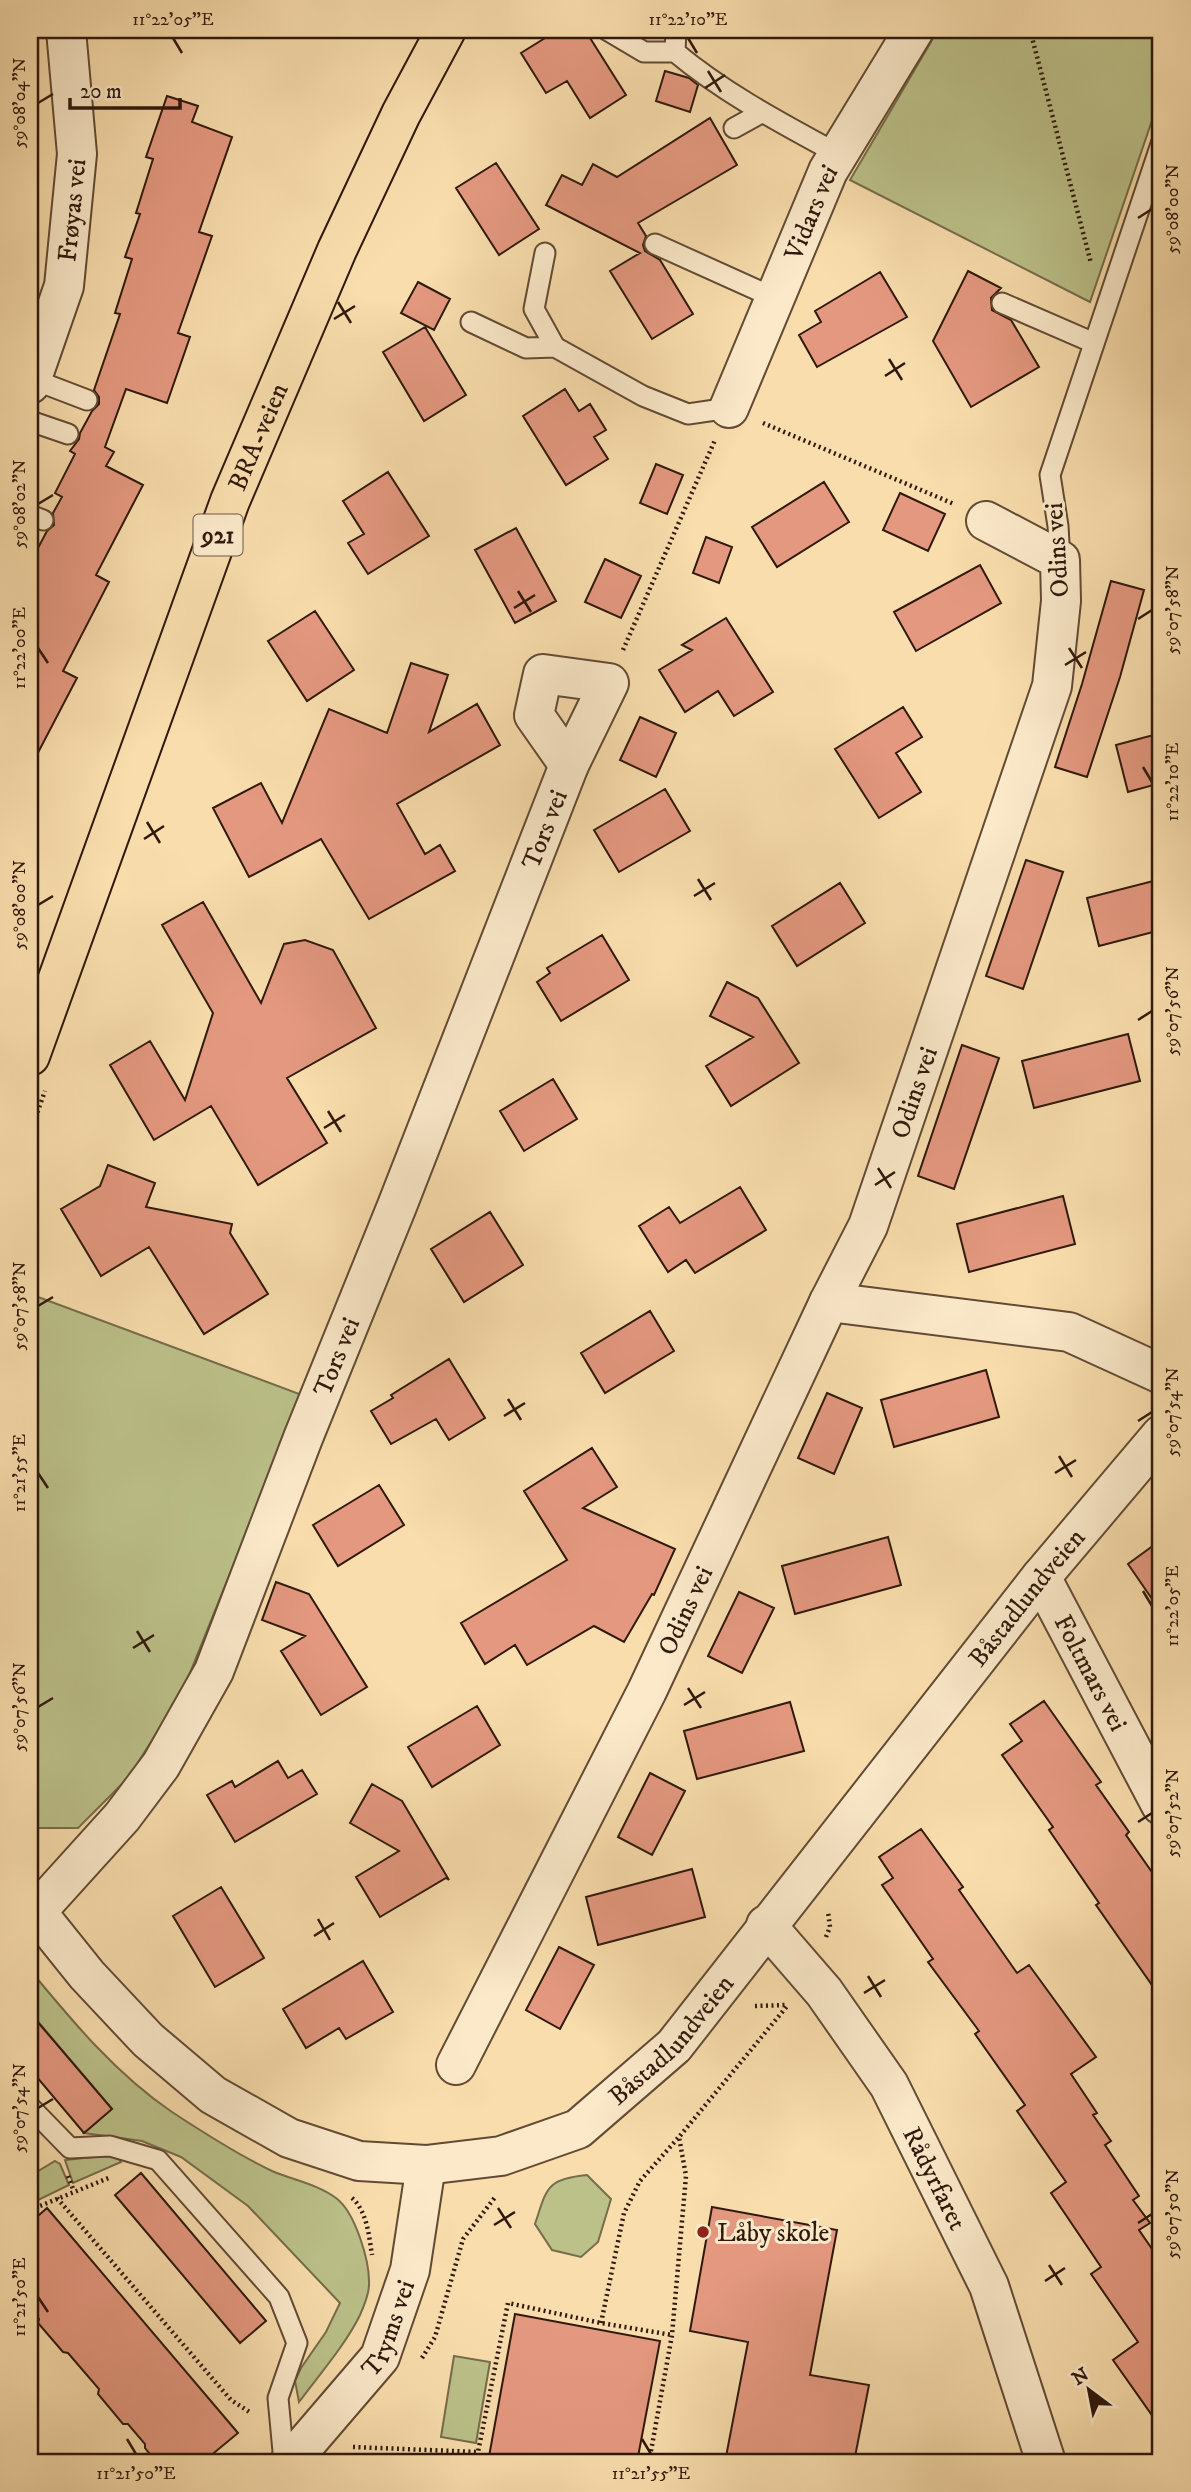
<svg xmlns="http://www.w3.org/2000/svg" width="1191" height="2492" viewBox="0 0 1191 2492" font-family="'IM FELL DW Pica',serif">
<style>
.green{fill:#bcc18a;stroke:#766d4b;stroke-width:2}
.building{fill:#e49880;stroke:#2f190c;stroke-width:2}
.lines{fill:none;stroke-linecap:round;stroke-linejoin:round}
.lane-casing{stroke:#624a34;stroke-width:23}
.street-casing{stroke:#624a34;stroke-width:42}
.primary-casing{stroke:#2f190c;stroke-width:42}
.path{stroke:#2f190c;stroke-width:4.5;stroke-dasharray:2 3.5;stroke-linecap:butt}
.lane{stroke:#fbe9ca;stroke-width:19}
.street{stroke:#fbe9ca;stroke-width:38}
.primary{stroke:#f9ddad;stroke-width:38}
.ticks{fill:none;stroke:#2f190c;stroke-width:2.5}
.poi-dot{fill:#8f2418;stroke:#fbe9ca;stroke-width:2.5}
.labels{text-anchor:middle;stroke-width:6;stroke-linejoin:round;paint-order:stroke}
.shield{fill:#fbe9ca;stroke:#6c5745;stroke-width:2}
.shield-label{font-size:24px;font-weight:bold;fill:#2f190c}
.street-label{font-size:26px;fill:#2f190c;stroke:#fbe9ca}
.poi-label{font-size:26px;fill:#2f190c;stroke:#fbe9ca;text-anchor:start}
.neatline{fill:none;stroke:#2f190c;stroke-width:2.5}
.ticks-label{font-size:18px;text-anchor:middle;fill:#2f190c}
</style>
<rect width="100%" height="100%" fill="#f9ddad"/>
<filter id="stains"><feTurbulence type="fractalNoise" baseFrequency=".00286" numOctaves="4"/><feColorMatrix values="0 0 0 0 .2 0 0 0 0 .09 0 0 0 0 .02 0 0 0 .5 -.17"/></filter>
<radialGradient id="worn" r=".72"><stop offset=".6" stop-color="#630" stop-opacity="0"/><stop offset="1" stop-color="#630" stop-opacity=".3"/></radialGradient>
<path class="green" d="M938,30H1161V94L1090,302L850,180Z
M30,1294L302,1395L181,1695L128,1778L78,1828H36L30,1825Z
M30,1970C73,2022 116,2074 172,2112C204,2133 238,2155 272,2171C293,2180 317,2184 336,2198C355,2212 370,2261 369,2285C369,2294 364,2306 360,2315C346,2344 319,2375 299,2402L295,2381L301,2368L326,2332L340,2303L248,2206L181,2157L142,2141L84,2133L112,2109L30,2012Z
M104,2156L118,2157L121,2162L73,2183L65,2160Z
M55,2161L60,2164L69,2185L30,2204V2176Z
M587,2175L611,2199L598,2242L581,2257L552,2250L535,2224C547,2188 546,2179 587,2175Z
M454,2356L490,2362L476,2443L441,2437Z"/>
<path class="building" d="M558,30H585L626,95L590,118L567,81L546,93L521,53Z
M665,71L689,78L698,85L690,112L656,101Z
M167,96L198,106L192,122L232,137L199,232L212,236L178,333L190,337L167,403L126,389L105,447L114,452L106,466L143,485L96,575L109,582L63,671L77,678L30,768V563L47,531L54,525L53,513L62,497L55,493L75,454L70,451L79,439L80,433L92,411L99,404V397L94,390L120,314L115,313L132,259L125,257L140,214L136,213L153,159L146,157Z
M710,118L737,165L638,223L646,236L643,245L645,251L660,260L693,314L652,339L610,271L640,253L546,205L562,175L582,185L593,164L617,177Z
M496,163L539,229L499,255L456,188Z
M968,271L1001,288L991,298L992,310L1011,320L1039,367L971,407L933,341Z
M880,272L907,317L817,367L799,335L821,322L815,311Z
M418,282L450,299L434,330L401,313Z
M425,327L466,395L424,421L383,352Z
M565,389L579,411L590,404L606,430L594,437L608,459L566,485L523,416Z
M656,464L683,475L667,514L640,503Z
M388,472L429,536L368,574L348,543L364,534L343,501Z
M824,482L849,522L777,567L752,527Z
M900,493L945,514L928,551L883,530Z
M516,528L556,601L515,623L475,550Z
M706,537L732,547L719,583L693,573Z
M605,559L641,576L621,618L585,602Z
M980,565L1001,603L916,651L894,612Z
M1111,581L1144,590L1120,677L1087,777L1055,767L1082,684Z
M315,611L354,670L307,701L268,641Z
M726,618L773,692L734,716L718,691L685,712L659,670L692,650L682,645Z
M411,663L448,675L429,732L477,704L500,745L397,804L425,854L440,845L455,871L369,919L321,839L249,877L213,808L261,783L282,823L329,709L387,733Z
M903,707L922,737L896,753L921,792L879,818L835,749Z
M640,717L676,733L656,777L620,760Z
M1161,733V783L1128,792L1116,745Z
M665,789L690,831L619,872L594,830Z
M1026,860L1063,872L1023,989L986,976Z
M1161,879V930L1099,946L1087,898Z
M840,883L865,923L797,966L772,926Z
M203,902L261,1003L284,944L305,940L333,950L376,1028L287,1078L327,1143L258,1185L211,1106L154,1140L110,1065L150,1041L185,1100L213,1013L162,925Z
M602,935L629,980L561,1021L537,982L550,973L547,968Z
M727,982L758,998L799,1063L731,1106L706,1066L753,1037L710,1016Z
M1128,1034L1140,1081L1034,1108L1022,1061Z
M962,1045L999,1058L954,1189L918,1176Z
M553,1079L577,1119L524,1151L500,1111Z
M108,1165L155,1183L146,1207L232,1224L230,1233L268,1294L204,1334L149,1247L101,1276L61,1209L100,1186Z
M740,1187L766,1230L695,1273L686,1260L668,1272L639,1226L669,1207L680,1223Z
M1063,1196L1075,1244L969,1272L957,1224Z
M490,1212L523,1265L464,1302L431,1249Z
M650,1311L674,1351L605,1393L581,1353Z
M449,1359L485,1418L449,1440L436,1419L391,1444L371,1411L393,1398L391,1395Z
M986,1370L999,1417L894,1447L881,1400Z
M827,1393L862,1408L834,1474L798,1458Z
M592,1448L617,1487L583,1508L675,1549L654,1595L652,1594L624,1642L594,1626L527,1665L515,1645L485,1664L461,1623L567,1560L524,1491Z
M379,1485L404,1525L338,1566L313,1525Z
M888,1537L901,1585L795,1614L782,1566Z
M1161,1540V1612L1128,1564Z
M276,1582L309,1594L367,1687L321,1715L281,1651L305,1636L262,1620Z
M739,1592L774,1608L742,1673L708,1656Z
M1044,1701L1101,1782L1096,1785L1129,1832L1126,1835L1161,1885V1998L1096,1905L1099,1903L1049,1830L1053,1827L1002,1755L1022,1741L1010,1724Z
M790,1702L804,1751L697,1779L684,1731Z
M477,1706L500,1745L432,1787L408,1747Z
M278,1761L288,1778L302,1770L317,1794L235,1842L207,1795L232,1781L235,1787Z
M650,1773L685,1791L652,1855L618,1837Z
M372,1784L402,1801L449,1880L446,1878L380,1917L356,1877L399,1851L350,1823Z
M921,1829L963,1887L959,1890L1017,1973L1029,1965L1096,2057L1071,2074L1097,2113L1093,2115L1111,2141L1105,2145L1139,2196L1133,2200L1150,2223L1139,2230L1161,2262V2428L1113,2360L1138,2342L1091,2274L1101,2267L1051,2193L1066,2182L1017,2111L1025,2105L975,2034L979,2031L928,1962L933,1959L882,1885L893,1878L879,1857Z
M692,1869L705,1917L598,1945L586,1897Z
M221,1887L264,1958L215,1987L173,1916Z
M559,1947L594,1965L560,2029L526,2010Z
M363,1961L393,2012L346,2039L339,2028L306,2048L283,2009Z
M30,2013L112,2109L84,2133L30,2069Z
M141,2173L266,2321L240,2343L115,2195Z
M712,2207L837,2230L810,2375L869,2385L854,2462H725L748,2342L690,2331Z
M47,2208L238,2433L203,2462H156L145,2448V2444L128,2424H123L98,2394L99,2389L68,2353L63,2352L38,2323L39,2319L30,2308V2223Z
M515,2314L660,2341L637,2462H488Z"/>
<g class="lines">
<defs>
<path id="lane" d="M607,30L644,52H675
M676,30L675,52C724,93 781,123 838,154
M734,128L761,113
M655,244L775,298
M545,253L534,309L555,347L643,396L688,414L729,408
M1002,303L1094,343
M471,322L526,348L555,347
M32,379L87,400
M30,421L68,434
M30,515L43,520
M1060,560L1058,526L1050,475L1161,144
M30,2107L70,2148L110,2146L158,2160L279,2297L297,2343L278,2398L284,2462"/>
<g id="street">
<path id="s1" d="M30,384L64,286L77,154L66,30"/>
<path id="s2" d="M729,408L828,171L914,30"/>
<path d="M543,674L609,683L569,765L534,715Z"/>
<path d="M829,1302L1069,1332L1161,1374"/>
<path id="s3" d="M1041,1577L1161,1805"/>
<path id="s4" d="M30,1904L87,1975L148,2040L213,2095L289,2138L359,2161L426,2165L501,2156L578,2129L674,2046L1041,1577L1161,1435"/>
<path id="s5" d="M37,1911L122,1817L161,1765L214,1671L303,1438L397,1206L569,765"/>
<path id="s6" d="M766,1925L824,1992L889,2085L989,2286L1046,2462"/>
<path id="s7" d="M456,2065L647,1691L829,1302L868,1226L1052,686L1061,601L1060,560L986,521"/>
<path id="s8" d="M290,2462L380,2357L410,2270L426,2165"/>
</g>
<g id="primary">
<path id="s9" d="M30,1056L230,501L337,250L401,114L446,30"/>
</g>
</defs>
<use href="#lane" class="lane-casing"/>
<use href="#street" class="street-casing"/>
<use href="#primary" class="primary-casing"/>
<path class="path" d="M1030,30L1091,263
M763,423L954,504
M623,650L715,440
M30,1133L45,1091
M826,1937L830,1927L828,1912
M755,2006L785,2005
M68,2176L74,2191
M57,2198L231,2400L251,2413
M352,2198C367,2211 369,2236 372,2255
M30,2210L111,2177
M601,2323L624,2213L640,2181L678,2138
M422,2358L435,2337L463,2239L496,2196
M353,2447L478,2452L508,2303L601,2323L672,2335
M649,2462L672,2335L686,2176L679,2137L788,2005"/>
<use href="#lane" class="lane"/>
<use href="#street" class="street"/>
<use href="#primary" class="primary"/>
</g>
<path class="ticks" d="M173,38L182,53M688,38L697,53M708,71L721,92M705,88L725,75M38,103L53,94M1138,218L1152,209M338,302L351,323M334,319L355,306M889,359L902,380M885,376L905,363M38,504L53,495M518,591L531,612M514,608L535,595M1138,619L1152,610M38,648L48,663M1069,648L1082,668M1065,665L1086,652M1143,767L1152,782M147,822L160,843M144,839L164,826M698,879L711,900M694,896L715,883M38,905L53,896M1138,1020L1152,1011M328,1111L341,1132M324,1128L345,1115M878,1168L891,1188M875,1185L895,1172M38,1306L53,1297M508,1399L521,1420M504,1416L525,1403M1138,1421L1152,1412M1059,1456L1072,1477M38,1473L48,1488M1055,1473L1076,1460M1143,1591L1152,1606M137,1631L150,1652M133,1648L154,1635M688,1688L701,1708M684,1705L705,1692M38,1707L53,1698M1138,1822L1152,1813M318,1919L330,1940M314,1936L334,1923M868,1976L881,1997M864,1993L885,1980M38,2108L53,2099M498,2208L511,2228M1138,2223L1152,2214M494,2225L515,2212M1049,2265L1062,2285M1045,2281L1065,2268M38,2297L48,2312M127,2439L136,2454M642,2439L651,2454"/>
<circle class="poi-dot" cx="703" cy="2232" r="7"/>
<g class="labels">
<rect class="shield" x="193.5" y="514.5" width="49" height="41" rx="5"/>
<g class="shield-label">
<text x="218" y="543">921</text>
</g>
<g class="street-label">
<text dy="9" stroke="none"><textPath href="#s1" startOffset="180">Frøyas vei</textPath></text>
<text dy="9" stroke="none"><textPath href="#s2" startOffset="212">Vidars vei</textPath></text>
<text dy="9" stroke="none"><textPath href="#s9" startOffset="660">BRA-veien</textPath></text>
<text transform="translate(1056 550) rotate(-94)" y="9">Odins vei</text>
<text dy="9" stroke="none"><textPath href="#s5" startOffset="1204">Tors vei</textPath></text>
<text dy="9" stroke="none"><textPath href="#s7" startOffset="1076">Odins vei</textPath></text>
<text dy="9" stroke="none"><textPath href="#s5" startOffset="637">Tors vei</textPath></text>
<text dy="9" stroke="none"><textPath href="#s4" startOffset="1348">Båstadlundveien</textPath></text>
<text dy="9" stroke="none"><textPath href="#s7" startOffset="509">Odins vei</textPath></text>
<text dy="9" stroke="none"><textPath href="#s3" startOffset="108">Foltmars vei</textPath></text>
<text dy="9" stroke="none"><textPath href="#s4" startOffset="780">Båstadlundveien</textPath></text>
<text dy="9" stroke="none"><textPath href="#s6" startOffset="306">Rådyrfaret</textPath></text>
<text dy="9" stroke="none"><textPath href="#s8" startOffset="168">Tryms vei</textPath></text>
</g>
<g class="poi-label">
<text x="717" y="2241">Låby skole</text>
</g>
</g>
<rect width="1191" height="2492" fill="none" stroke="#f9ddad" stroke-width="77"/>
<g transform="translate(1089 2390) rotate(328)" stroke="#fbe9ca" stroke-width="5" paint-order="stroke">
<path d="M0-5L12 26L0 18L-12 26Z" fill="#2f190c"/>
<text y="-10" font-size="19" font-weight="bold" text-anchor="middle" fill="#2f190c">N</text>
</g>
<path d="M70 98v10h110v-10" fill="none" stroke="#2f190c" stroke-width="3.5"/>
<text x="80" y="98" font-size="21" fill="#2f190c" stroke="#fbe9ca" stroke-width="5" paint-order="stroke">20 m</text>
<rect x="38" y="38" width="1114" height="2416" class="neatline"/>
<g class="ticks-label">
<text x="173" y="25">11°22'05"E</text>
<text x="688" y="25">11°22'10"E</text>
<text transform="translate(19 103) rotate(-90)" y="6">59°08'04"N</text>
<text transform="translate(1172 209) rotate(-90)" y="6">59°08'00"N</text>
<text transform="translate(19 504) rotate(-90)" y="6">59°08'02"N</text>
<text transform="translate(1172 610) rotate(-90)" y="6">59°07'58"N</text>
<text transform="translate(19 648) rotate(-90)" y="6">11°22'00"E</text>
<text transform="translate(1172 782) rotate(-90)" y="6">11°22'10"E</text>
<text transform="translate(19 905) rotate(-90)" y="6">59°08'00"N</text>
<text transform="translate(1172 1011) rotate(-90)" y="6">59°07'56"N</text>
<text transform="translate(19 1306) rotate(-90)" y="6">59°07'58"N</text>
<text transform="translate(1172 1412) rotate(-90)" y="6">59°07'54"N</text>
<text transform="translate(19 1473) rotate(-90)" y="6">11°21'55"E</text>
<text transform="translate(1172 1606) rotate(-90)" y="6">11°22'05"E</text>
<text transform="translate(19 1707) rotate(-90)" y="6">59°07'56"N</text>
<text transform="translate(1172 1813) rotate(-90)" y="6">59°07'52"N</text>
<text transform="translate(19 2108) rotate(-90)" y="6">59°07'54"N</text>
<text transform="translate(1172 2214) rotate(-90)" y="6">59°07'50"N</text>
<text transform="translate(19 2297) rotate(-90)" y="6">11°21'50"E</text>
<text x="136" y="2479">11°21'50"E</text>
<text x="651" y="2479">11°21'55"E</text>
</g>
<rect width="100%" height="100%" filter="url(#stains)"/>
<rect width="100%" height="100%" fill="url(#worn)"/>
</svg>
